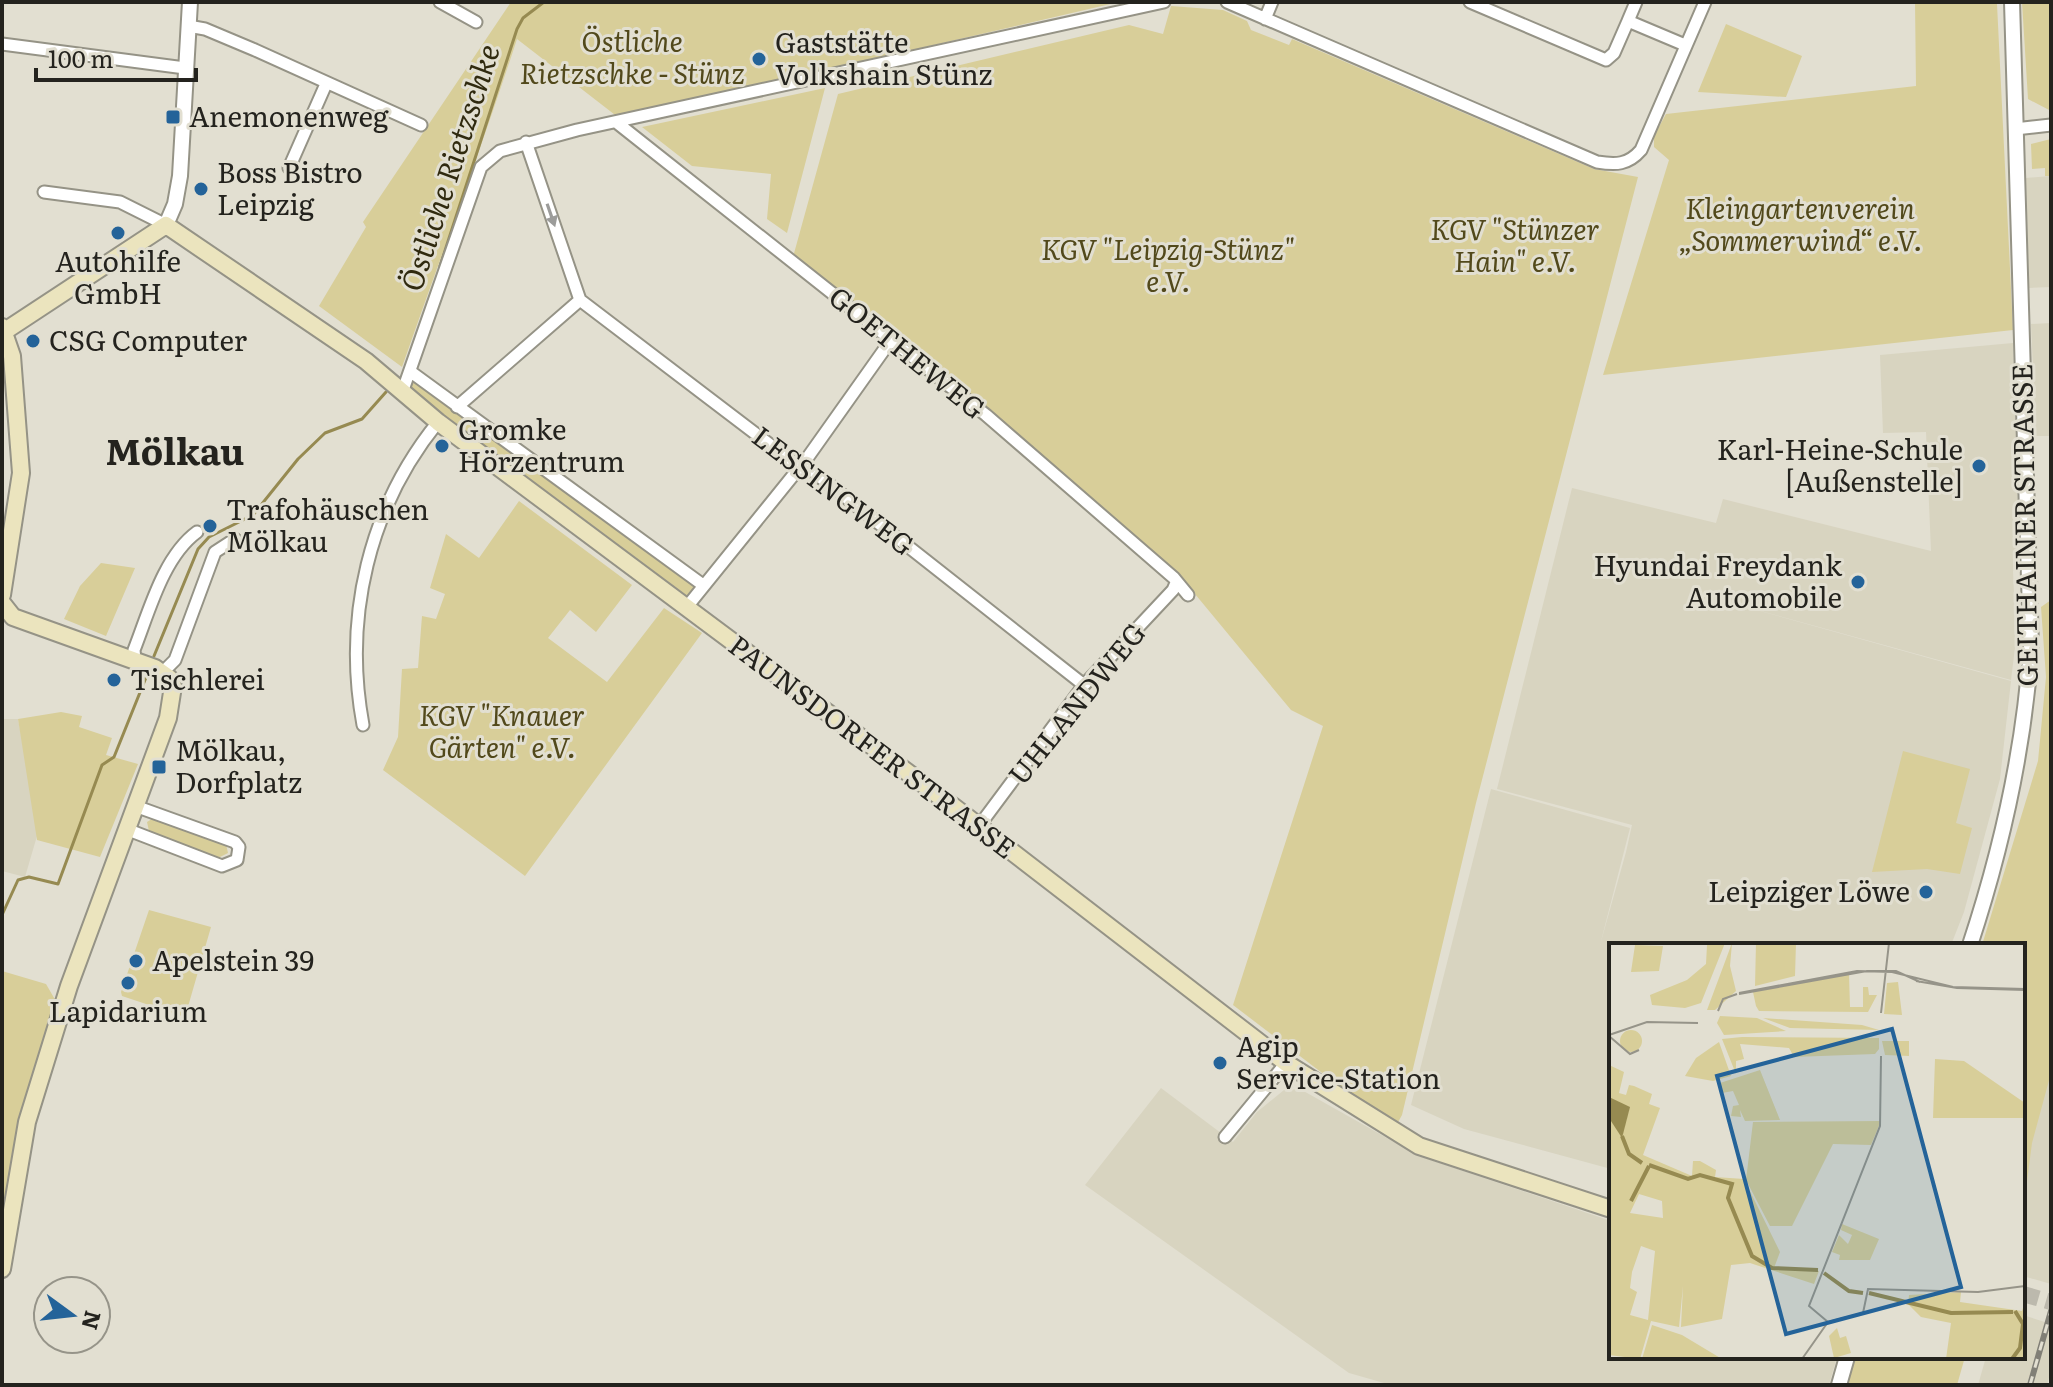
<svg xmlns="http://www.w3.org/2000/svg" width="2053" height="1387" viewBox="0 0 2053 1387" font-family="Literata,serif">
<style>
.built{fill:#d8d4c0}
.green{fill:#d8ce99}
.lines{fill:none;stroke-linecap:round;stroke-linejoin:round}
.stream{stroke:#968a51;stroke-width:3}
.secondary-tunnel{stroke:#bcb9ad;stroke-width:16;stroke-dasharray:16 8;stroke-linecap:butt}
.minor-casing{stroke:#959386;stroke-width:15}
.tertiary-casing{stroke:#959386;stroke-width:18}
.secondary-casing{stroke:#959386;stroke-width:20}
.minor{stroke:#fff;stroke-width:11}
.tertiary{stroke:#fff;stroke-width:14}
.secondary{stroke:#ebe4be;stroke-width:16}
.rail-casing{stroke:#817f76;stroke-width:6}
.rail{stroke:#e2dfd1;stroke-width:3;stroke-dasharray:9;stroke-linecap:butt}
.oneway{fill:#9c9c9a}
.poi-dot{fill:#246399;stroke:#e2dfd1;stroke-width:3}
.labels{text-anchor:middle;stroke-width:6;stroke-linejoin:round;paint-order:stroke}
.park-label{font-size:28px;font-style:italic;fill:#52491b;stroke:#e2dfd1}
.poi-label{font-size:28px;fill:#24231e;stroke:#e2dfd1;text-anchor:start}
.street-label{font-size:28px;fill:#24231e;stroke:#e2dfd1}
.water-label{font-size:30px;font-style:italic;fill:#302a0f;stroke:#e2dfd1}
.district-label{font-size:36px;font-weight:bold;fill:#24231e;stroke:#e2dfd1}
.inset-river{fill:none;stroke:#968a51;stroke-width:4}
.inset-road{fill:none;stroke:#969489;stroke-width:2}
.view{fill:#246399;fill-opacity:0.15;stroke:#246399;stroke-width:4}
.inset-edge{fill:none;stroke:#24231e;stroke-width:4}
</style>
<rect width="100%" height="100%" fill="#e2dfd1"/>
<path class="built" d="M2051,176V287L2029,288L2026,178Z
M2051,323V436H2036L2031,324Z
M2013,343L2020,570L2013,571L2016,640L2011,680L1699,594L2011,681L2000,779L1964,912L1951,945H1611V1169L1464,1129L1411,1105L1491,789L1630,828L1600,945L1626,852L1632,825L1497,789L1572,488L1716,523L1723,499L1931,551L1926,432L1883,433L1880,355Z
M2,719H18L31,790L37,836L25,877L2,871Z
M2051,941V1284L2023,1276V1055Z
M1161,1088L1233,1142L1257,1112L1284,1090L1300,1089L1419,1156L1611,1221V1357H1837L1829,1385H1391L1349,1373L1085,1185Z
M2023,1315L2051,1324V1370L2047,1385H1978L1986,1357H2023Z"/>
<path class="green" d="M511,2H1119L619,118L517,39C481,150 440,258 402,367L319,306L366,227L363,222Z
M1915,2L1997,4L2013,330L1603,375L1669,160L1654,147V136L1666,114L1916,86Z
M2022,2H2051V111L2028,99Z
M1171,6L1223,10L1247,21L1251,30L1289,45L1292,39L1594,169L1638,177L1476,803L1402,1115L1397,1124L1351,1095L1233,1005L1323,726L1291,710L1195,594L990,412L793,257L838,94L1129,25L1163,34Z
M1726,24L1802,56L1786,97L1698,92Z
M825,88L787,233L767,219L771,174L692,166L642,127Z
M2051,139V176H2045V168L2032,169L2031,144Z
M411,372L703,585L686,608L403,390Z
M519,501L632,585L596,632L570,610L548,638L607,682L664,608L702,633L525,876L383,770L398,737L402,669L418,668L422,616L436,619L445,594L430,588L446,534L479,558Z
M101,563L135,568L106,636L64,619L80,586Z
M2051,600V1073L2032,1143L2023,1212V945H1982L2038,761L2046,677L2041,607Z
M61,712L82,716L79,727L112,738L106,755L138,764L100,857L37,840L18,719Z
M1903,751L1970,769L1956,823L1972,828L1960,874L1927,869L1872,872Z
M155,817L226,844L228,853L218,858L149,831L147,822Z
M149,910L211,927L185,1017L122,996L121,992Z
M2,971L46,984L57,1003L2,1237Z
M1850,1357H1965L1957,1385H1842Z"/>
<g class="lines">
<path class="stream" d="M440,266L517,29L523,18L544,2
M154,656L198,549L209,537L253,515L298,459L325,433L362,419L386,392
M2,915L18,880L29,877L58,884L102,765L114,757L147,675"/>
<path class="secondary-tunnel" d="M2023,1294L2051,1302"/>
<defs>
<path id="minor" d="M440,2L476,22
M1227,2L1597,162C1616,165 1628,165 1641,150L1705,2
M1470,2L1606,60L1614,53L1628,21
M1636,2L1628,21L1685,45
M1265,19L1272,2
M188,26L205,29L255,50L421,125
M2,44L185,68
M616,122L986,415L1174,578L1188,595
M2015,129L2051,125
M526,142L580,300L798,466L811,470L1084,685
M289,168L326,84
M44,192L120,202L166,225
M411,372L703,585
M403,390L481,167L500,151L577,130L1164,2
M457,407L580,300
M686,608L808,457L891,340
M135,660L134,650C149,612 163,557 197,532
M163,672L175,660L215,552L235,539
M363,725C343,617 369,507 438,422
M979,826L1084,685L1173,590L1176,583
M126,829L222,866L237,860L239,847L235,842L135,806
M1225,1137L1286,1063"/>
<path id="tertiary" d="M166,225L175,204L180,176L190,2
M1970,945C2002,848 2024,750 2031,647L2012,2
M1839,1385L1847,1357"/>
<path id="secondary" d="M2,327L12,356L21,473L2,595
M5,331L166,225L366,361L438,422L954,807L1286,1063L1419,1146L1611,1209
M2,603L13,617L155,668L169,678L173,686L168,718L69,986L27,1122L2,1269"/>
</defs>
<use href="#minor" class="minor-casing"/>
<use href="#tertiary" class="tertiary-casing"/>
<use href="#secondary" class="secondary-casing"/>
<use href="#minor" class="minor"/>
<use href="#tertiary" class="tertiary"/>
<use href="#secondary" class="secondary"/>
<defs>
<path id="rail" d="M2030,1385L2051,1311"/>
</defs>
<use href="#rail" class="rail-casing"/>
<use href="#rail" class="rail"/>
</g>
<defs><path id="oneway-solid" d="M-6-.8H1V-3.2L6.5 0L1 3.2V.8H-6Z" transform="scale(2)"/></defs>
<use class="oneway" href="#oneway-solid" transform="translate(551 215) rotate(71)"/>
<g class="poi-dot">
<circle cx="759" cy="59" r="8"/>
<rect x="165" y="109" width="16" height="16" rx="4"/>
<circle cx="201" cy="189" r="8"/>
<circle cx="118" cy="233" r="8"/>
<circle cx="33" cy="341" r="8"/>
<circle cx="442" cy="446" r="8"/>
<circle cx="1979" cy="466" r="8"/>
<circle cx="210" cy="526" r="8"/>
<circle cx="1858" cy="582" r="8"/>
<circle cx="114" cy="680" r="8"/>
<rect x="151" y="759" width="16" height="16" rx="4"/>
<circle cx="1926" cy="892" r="8"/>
<circle cx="136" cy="961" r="8"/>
<circle cx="128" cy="983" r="8"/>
<circle cx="1220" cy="1063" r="8"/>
</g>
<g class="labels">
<g class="park-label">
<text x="632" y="52">Östliche<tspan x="632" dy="32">Rietzschke - Stünz</tspan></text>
<text x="1800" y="219">Kleingartenverein<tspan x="1800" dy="32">„Sommerwind“ e.V.</tspan></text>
<text x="1515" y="240">KGV "Stünzer<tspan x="1515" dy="32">Hain" e.V.</tspan></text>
<text x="1168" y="260">KGV "Leipzig-Stünz"<tspan x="1168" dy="32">e.V.</tspan></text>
<text x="502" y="726">KGV "Knauer<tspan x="502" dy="32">Gärten" e.V.</tspan></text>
</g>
<g class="poi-label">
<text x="775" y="53">Gaststätte<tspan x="775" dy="32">Volkshain Stünz</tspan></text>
<text x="189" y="127">Anemonenweg</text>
<text x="217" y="183">Boss Bistro<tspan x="217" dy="32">Leipzig</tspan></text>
<text x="118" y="272" text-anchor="middle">Autohilfe<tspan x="118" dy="32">GmbH</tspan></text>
<text x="49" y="351">CSG Computer</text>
<text x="458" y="440">Gromke<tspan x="458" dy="32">Hörzentrum</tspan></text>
<text x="1963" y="460" text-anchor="end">Karl-Heine-Schule<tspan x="1963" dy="32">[Außenstelle]</tspan></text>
<text x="226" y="520">Trafohäuschen<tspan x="226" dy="32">Mölkau</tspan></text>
<text x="1842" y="576" text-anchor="end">Hyundai Freydank<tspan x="1842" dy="32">Automobile</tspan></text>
<text x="130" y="690">Tischlerei</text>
<text x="175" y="761">Mölkau,<tspan x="175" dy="32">Dorfplatz</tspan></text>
<text x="1910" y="902" text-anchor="end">Leipziger Löwe</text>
<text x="152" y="971">Apelstein 39</text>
<text x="128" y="1022" text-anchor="middle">Lapidarium</text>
<text x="1236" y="1057">Agip<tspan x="1236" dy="32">Service-Station</tspan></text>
</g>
<g class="street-label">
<text transform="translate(907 353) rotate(39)" y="10">GOETHEWEG</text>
<text transform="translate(833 491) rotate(37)" y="10">LESSINGWEG</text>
<text transform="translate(2025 525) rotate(-91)" y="10">GEITHAINER STRASSE</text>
<text transform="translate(1077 704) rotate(-51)" y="10">UHLANDWEG</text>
<text transform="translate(872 747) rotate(37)" y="10">PAUNSDORFER STRASSE</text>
</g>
<g class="water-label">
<text transform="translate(451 168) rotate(-72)" y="10">Östliche Rietzschke</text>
</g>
<g class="district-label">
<text x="175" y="465">Mölkau</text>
</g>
</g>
<g transform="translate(1609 943)">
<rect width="416" height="416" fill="#e2dfd1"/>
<path d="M116,0L92,60L76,65L43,62L41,52L78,37L97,21L98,2ZM123,0L121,23L127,48L106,67H98ZM147,0H187L186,33L146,43ZM26,2L54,3L50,28L22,29ZM240,31L241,64H254V44H259L260,52H268L259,69L150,68L147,63L144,49ZM289,39L293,72L275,71L278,40ZM111,73L148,75L177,88L115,92L108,80ZM154,75L253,82L270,87L181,85ZM11 98a11 11 0 1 1 22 0a11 11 0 1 1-22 0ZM133,94L270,95V106L266,111L185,114L180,105L131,101L135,116L127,118V131L113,96ZM273,98H300V113L276,112ZM110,99L122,133L104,138L76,133L87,115ZM326,116L355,118L416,160V175H324ZM0,122L15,129L10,150L17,152L20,142L25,143L43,151L40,161L51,165L34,212L83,233L84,218H91L107,227L106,234L135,236L171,309L165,325L210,328L205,341L141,320L122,322L113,376L72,384L74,343L70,384L42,378L31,416L0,412ZM30,251L53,258L54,275L21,270ZM32,303L46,308L39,377L21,372L28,349L21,345L23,329ZM151,127L171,177L136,178L131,167L132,174L122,173L124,163L130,162L124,148L113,150L111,140ZM272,178L262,202L224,201L183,283H161L137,237L144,179ZM233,281L270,296L261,317H230L231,312L223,309L230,292L239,301L243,292L232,287ZM352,349L351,359L413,368L416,359V416H337L342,380L312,374L299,361L300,352ZM43,382L73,392L113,416H33ZM228,385L231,395L237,393L242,410L225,415L220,393Z" fill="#d8ce99" fill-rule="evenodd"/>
<path d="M0,154L21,164L13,195L0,175Z" fill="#968a51"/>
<path class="inset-river" d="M13,193L20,211L33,220M40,222L79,236L91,232L123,241L119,255L143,313L163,325L209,327M22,258L40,223M215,330L240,348L254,350M260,350L342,370L404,369M403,416L411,405L414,381L406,368"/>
<path class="inset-road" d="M307,38L348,45L416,47M130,50L248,28L283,29L344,44L416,46M130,51L258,28H287L311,39M109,68L114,56L128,51M109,68L114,56L128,51M272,70L280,0M0,92L38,79L89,80M0,92L38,79L89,80M0,93L21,111L30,107M219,379L200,363L271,183L272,113M219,379L254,370L259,346L369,349L416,343M193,416L219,379"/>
<path class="view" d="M283,86L352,344L177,391L108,133Z"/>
<rect width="416" height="416" class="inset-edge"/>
</g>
<rect width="2053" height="1387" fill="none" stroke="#24231e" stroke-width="8"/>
<g transform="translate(72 1315) rotate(105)"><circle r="38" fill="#e2dfd1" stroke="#969489" stroke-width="2"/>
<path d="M0-6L14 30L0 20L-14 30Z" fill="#246399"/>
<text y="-12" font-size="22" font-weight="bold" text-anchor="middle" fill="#24231e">N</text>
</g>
<path d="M36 68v12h160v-12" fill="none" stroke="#24231e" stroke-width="4"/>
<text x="48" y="68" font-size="24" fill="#24231e" stroke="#e2dfd1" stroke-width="6" paint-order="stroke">100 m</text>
</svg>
